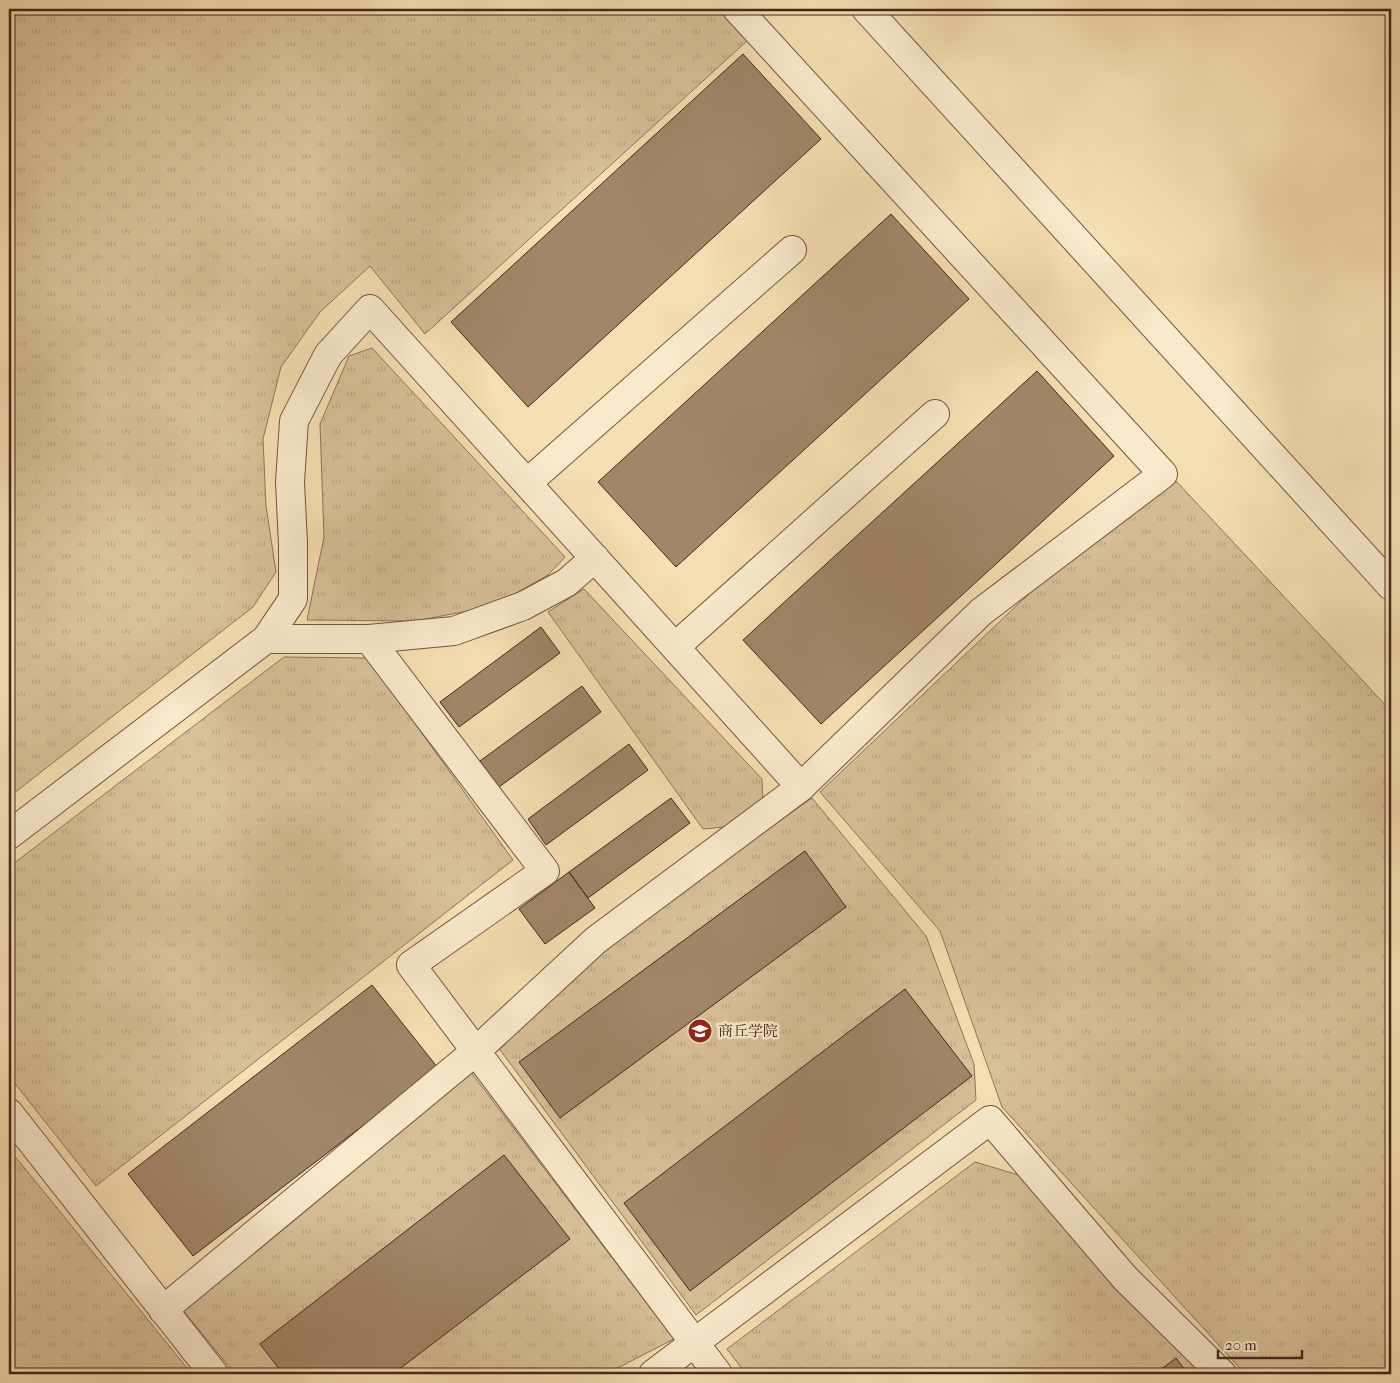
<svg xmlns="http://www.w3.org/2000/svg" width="1400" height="1383" viewBox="0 0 1400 1383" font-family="'IM FELL French Canon','Noto Serif SC',serif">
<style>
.grass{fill:url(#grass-tufts);stroke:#8e7359}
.building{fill:#a18669;stroke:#45261a}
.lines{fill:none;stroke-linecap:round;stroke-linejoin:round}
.minor-casing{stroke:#715440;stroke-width:30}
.minor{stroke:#f9eacd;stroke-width:28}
.labels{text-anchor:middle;stroke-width:5;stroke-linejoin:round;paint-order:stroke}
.poi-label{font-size:15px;fill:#45261a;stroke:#f9eacd;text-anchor:start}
</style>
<defs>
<pattern id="grass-tufts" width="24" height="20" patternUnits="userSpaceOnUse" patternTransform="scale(1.25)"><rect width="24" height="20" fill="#d8c098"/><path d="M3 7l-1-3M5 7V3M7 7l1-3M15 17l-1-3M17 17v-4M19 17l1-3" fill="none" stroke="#bba582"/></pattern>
</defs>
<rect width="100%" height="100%" fill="#f6dfb2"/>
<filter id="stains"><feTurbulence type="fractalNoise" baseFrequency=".004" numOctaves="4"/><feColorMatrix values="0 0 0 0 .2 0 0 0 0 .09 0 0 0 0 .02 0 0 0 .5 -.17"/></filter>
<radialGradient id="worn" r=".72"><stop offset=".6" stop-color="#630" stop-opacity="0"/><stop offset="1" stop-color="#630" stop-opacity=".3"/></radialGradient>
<path class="grass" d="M9,9H717L748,40L425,334L370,266L320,312L281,367L263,439L266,506L276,572L253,607L9,797Z
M372,348L565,557L548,575L494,606L415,621L307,620L324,537L320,424L349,356Z
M1176,481L1391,711V1374H1245L1002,1107L940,931L820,792L1070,555Z
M584,589L762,779L763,802L725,827L703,829L548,612Z
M284,657L368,658L513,860L96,1186L9,1076V867Z
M812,798L926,936L974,1064L976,1100L696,1315L498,1047L606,944Z
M470,1071L674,1339L606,1374H235L182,1309Z
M9,1149L192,1374H9Z
M975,1162L1022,1176L1206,1374H746L727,1349Z"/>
<path class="building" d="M743,54L821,139L528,407L451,322Z
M891,214L969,299L676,567L598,482Z
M1037,371L1114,456L821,724L743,640Z
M541,627L560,653L459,727L440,702Z
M582,686L601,712L499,787L480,761Z
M629,744L648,770L546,845L528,819Z
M671,798L690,823L588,898L569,872Z
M805,851L846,907L560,1118L519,1062Z
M569,872L595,908L545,944L519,909Z
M372,985L438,1068L193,1256L128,1174Z
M905,989L972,1076L690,1291L624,1203Z
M504,1155L570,1239L393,1374H283L260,1344Z
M1176,1358L1188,1374H1155Z"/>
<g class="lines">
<defs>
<path id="minor" d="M866,9L1391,586
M527,483L792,250
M266,639H369L454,631L523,606L566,583L595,558
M369,639L545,871L411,965L718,1374
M675,647L935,414
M9,835L266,639L293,599V544L290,482L294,421L328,355L370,309L801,787
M9,1113L214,1374
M163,1310L476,1051L596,940L801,787L981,612L1163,474L737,9
M653,1374L990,1120L1125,1278L1222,1374"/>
</defs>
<use href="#minor" class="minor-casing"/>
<use href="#minor" class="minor"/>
</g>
<defs>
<symbol id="university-disc" viewBox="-11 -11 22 22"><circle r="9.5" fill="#8f2418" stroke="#f9eacd"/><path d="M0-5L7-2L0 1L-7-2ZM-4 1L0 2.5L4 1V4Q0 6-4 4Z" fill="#fff"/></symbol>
</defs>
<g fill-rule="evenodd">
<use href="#university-disc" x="686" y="1017" width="28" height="28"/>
</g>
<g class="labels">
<g class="poi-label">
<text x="718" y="1036">商丘学院</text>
</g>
</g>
<rect width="1400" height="1383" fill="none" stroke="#f6dfb2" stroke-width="30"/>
<rect x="10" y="10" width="1380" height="1363" fill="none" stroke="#45261a" stroke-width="2.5"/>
<rect x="15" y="15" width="1370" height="1353" fill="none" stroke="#45261a"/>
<path d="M1218 1350v8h84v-8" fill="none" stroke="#45261a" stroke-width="2.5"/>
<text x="1225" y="1350" font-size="15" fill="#45261a" stroke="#f9eacd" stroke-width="4" paint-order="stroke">20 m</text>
<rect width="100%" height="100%" filter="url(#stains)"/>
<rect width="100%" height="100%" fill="url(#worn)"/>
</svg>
